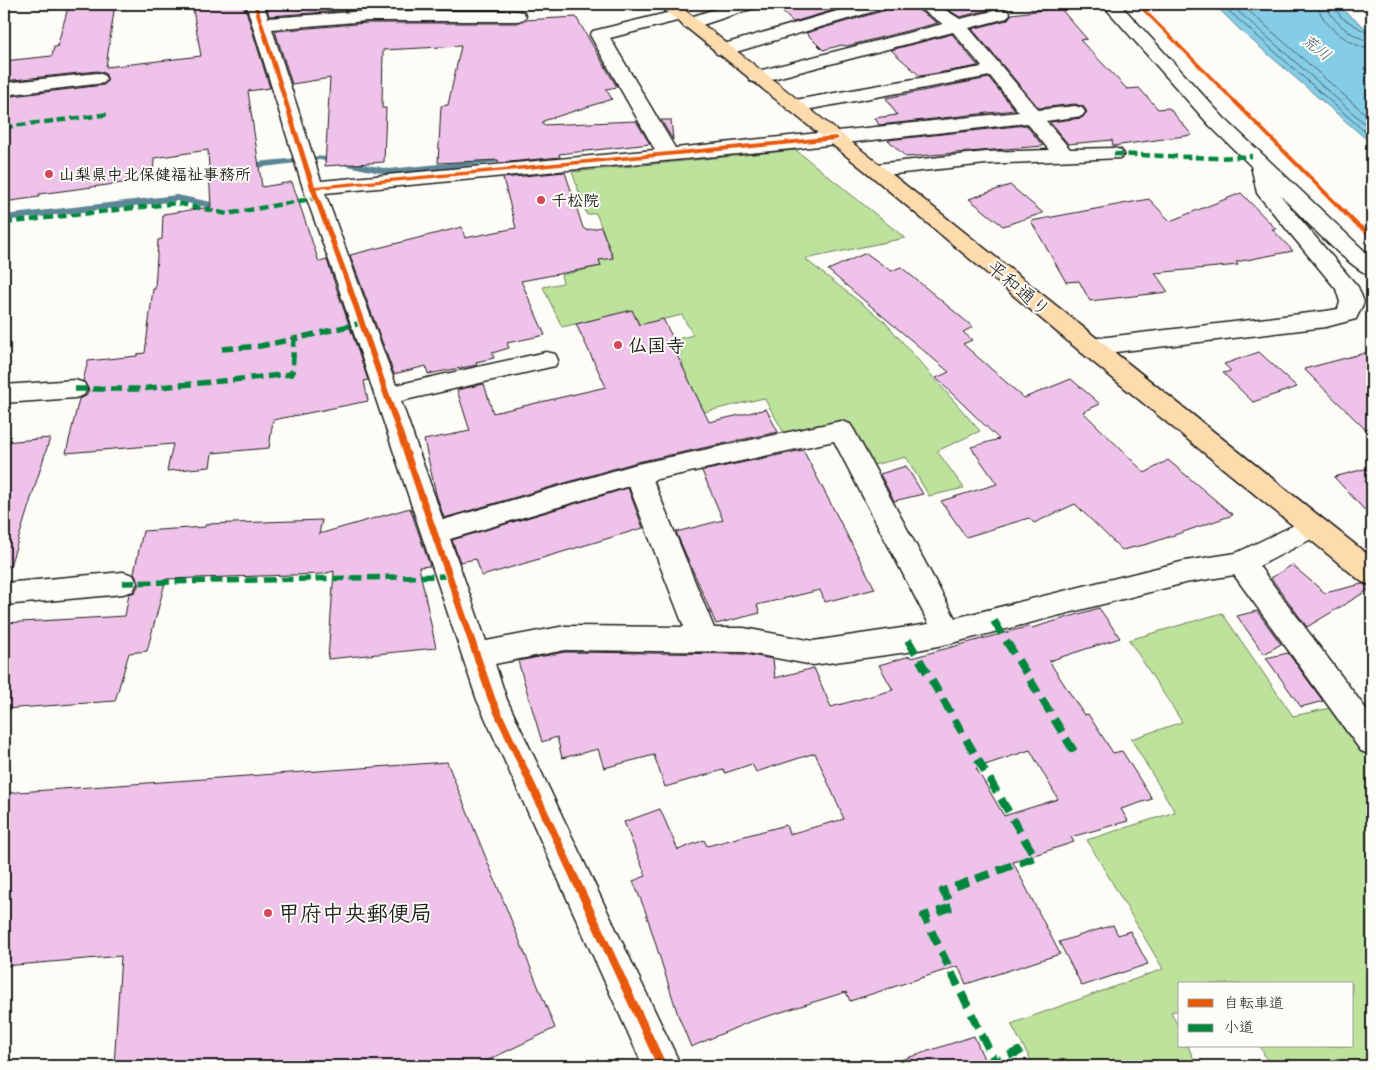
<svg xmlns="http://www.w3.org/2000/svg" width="1376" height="1070" viewBox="0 0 1376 1070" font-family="'Shantell Sans','Klee One',sans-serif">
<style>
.green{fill:#bde29c;stroke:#6c7f5c}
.water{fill:#85cde6;stroke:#5b8695}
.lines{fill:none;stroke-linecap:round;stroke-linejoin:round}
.shore{stroke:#46636d;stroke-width:1}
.stream{fill:#5b8695;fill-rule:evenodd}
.building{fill:#efc3e9;stroke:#1c1c1c;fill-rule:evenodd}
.minor-casing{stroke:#1c1c1c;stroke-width:3}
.highway-casing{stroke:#1c1c1c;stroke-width:3}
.minor{fill:#fdfcf7;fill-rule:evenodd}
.highway{fill:#fedbac;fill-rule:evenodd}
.quiet-far2{stroke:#00873e;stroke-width:4.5;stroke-dasharray:9 4.5;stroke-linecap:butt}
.quiet-far1{stroke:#00873e;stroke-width:5.5;stroke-dasharray:12 5.5;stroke-linecap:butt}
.quiet{stroke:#00873e;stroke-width:8;stroke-dasharray:15 8;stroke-linecap:butt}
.cycleway-casing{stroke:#fdfcf7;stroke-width:3}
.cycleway{fill:#e8590c;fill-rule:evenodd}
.poi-dot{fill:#d1495b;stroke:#fdfcf7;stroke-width:2}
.labels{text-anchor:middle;stroke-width:4;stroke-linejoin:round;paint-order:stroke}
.far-water-label{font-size:16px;font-style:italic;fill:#415a63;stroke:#fdfcf7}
.far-poi-label{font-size:16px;font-weight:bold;fill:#1c1c1c;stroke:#fdfcf7;text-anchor:start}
.street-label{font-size:19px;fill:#1c1c1c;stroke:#fdfcf7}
.poi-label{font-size:19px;font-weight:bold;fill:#1c1c1c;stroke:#fdfcf7;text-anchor:start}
.near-poi-label{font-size:22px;font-weight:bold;fill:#1c1c1c;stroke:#fdfcf7;text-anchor:start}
</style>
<rect width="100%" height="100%" fill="#fdfcf7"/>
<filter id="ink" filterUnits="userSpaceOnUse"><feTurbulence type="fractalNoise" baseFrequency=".02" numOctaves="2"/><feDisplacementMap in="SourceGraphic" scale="10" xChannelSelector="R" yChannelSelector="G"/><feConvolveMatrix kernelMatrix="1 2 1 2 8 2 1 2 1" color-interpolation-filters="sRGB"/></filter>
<g filter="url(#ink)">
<path class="green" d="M796,150L905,238L805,259L885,322L980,431L937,451L964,488L929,496L906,457L861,468L841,430L789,441L764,398L704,412L684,370L680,352L674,340L693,335L682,315L652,322L644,332L632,311L562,327L543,287L563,283L561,275L601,266L599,260L613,257L596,213L587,215L572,172Z
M1222,613L1293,716L1335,707L1372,759V1066H1270L1260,1046H1352V984H1180V1010L1171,1012L1180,1030V1046H1188L1197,1066H1034L1011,1024L1163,969L1087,840L1175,812L1131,739L1182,722L1129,640Z"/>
<path class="water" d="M1214,4H1335L1372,33V144L1240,30Z"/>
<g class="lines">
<path class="shore" d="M1221,4L1372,138
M1230,4L1372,130
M1241,4L1372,120
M1318,4C1320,26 1352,46 1372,50
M1326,4C1331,22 1354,38 1372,42
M1332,4L1341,17L1372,36"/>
<path class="stream" d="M320,156L389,169L509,157L513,159L509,161L389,175L320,160L256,168L252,165L256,162Z
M177,195L226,205L230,208L226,211L177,201L4,221V215Z"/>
</g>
<path class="building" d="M69,4H115L106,67L201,56L192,4H244L270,88L248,91L262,187L292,182L319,262L327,260L334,281L368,380L364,381L368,401L273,420L269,448L212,453L210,467L167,471L173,444L66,453L79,399L86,396L89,390L83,381L88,361L137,356V354L145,353L153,289H155L158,240L162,239L163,214L211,207L208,150L154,158L153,179L39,194V197L4,202V97L104,85L108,80L105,73L97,71L4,81V61L52,56L54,47H57Z
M266,4H498L497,9H367L269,16Z
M774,4H855L793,22Z
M890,4H914L918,10L938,23L847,46L842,45L823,50L806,33L886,10Z
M939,4H996L1000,7L960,17Z
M1060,8L1087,39L1080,40L1127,89L1139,88L1158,109L1169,108L1192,135L1113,146L1112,140L1068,144L1050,122L1082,118L1087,112L1084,107L1075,104L1039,108L972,29L1007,20L1012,14Z
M576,17L617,87L606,89L612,99L543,121V125L636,121L650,144L559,154L560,157L499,163L498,160L438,163L441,106L448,105L461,46L383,50L382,108H386L384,162L325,166L330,78L292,84L275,31L367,23H517L525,20Z
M952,34L978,66L920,76L891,50Z
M989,78L1015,110L879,125L875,118L897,115L886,98Z
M661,120H671L673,140Z
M1026,125L1043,146L906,157L888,140Z
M565,172L583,228L586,230L601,227L613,258L599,260L601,266L521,281L545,335L507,343L509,348L492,353L494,358L476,362L477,365L428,374L426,366L394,374L350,255L462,227L465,238L516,228L503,178Z
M1010,185L1043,213L1003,226L969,199Z
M1241,193L1276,229H1272L1293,251L1236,262L1238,265L1155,273L1168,292L1090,301L1079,281L1066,282L1031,221L1149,199L1170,221Z
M866,253L891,271L901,267L973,327L963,332L972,340L963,344L1024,398L1071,379L1100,404L1083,412L1145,473L1168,460L1233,515L1148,544L1122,550L1075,504L1034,523L1029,518L966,537L941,501L997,484L971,447L999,439L936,378L949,372L828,270Z
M632,310L639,325L663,319L680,352L676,353L709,422L766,409L778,432L637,462L444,518L436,494L424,440L470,431L457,390L484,384L493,413L606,387L576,324Z
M1372,351V436L1304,369Z
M1259,352L1297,387L1253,402L1223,373L1231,371L1224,364Z
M50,438L10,566L4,565V442Z
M803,450L875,589L825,602L820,590L757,605L760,613L716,624L676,532L723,520L702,471Z
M906,466L923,494L894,501L880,474Z
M1372,467V518L1334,477Z
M628,488L643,528L482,576L476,559L460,562L452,540Z
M410,508L430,566L419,567L436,648L328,659L334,571L323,574L166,579L147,651L129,653L115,701L4,709V623L125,616L129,594L135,592L139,584L134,573L143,531L205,527L206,524L322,520L319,534Z
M1292,565L1325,593L1362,584L1369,586L1370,589L1307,627L1271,578Z
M1099,608L1120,638L1049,661L1084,715L1088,714L1113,753L1122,751L1152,799L1121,809L1128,821L1071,837L1074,842L1013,862L1060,954L966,984L958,966L850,1001L846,992L749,1022L691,1047L678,1015L645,910L633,881L646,876L624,822L660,809L678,850L704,840L707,846L786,825L789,834L844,819L815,753L756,772L752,764L725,773L723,770L665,787L654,755L604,768L598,749L562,758L557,737L542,742L518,661L565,652L744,654L773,659L775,678L814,668L831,707L893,690L879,665L910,656L911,658L1030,626L1032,628ZM1030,750L1058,799L1004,816L976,768Z
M1257,611L1281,644L1264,654L1237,616Z
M1288,653L1323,701L1301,707L1266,658Z
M447,762L555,1028L476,1066H114L121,956L4,966V793Z
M1113,925L1118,935L1130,931L1148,964L1082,986L1059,942Z
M974,1036L987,1066H899L898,1061Z"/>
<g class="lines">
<defs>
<path id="minor" d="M246,4H264L268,18L367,11H517L523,12L526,16L523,20L517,21H367L272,29L321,181L655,150L590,35L593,31L679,10L685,11L688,15L685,19L610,38L675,148L1019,112L990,76L795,112L788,110L785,106L788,102L795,100L982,67L953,32L757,83L750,81L748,77L750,73L943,24L919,8L916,4H936L960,19L1001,9L1007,10L1010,14L1007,18L969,28L1038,110L1075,106L1082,108L1085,112L1082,116L1046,121L1070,149L1114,148L1121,150L1124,154L1121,158L986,164L876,176L869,174L866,170L869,166L876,164L986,152L1049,150L1027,123L792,149L325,193L396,385L546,352L555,354L558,360L555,366L546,368L401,401L443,520L637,464L841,421L850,424L854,430L955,618L1185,561L1236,553L1311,517L1321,520L1325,527L1321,534L1259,566L1372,717V755L1361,751L1234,575L1185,583L948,644L908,652L813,665L744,652L565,650L495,664L507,700L681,1066H643L477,700L336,280L303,188ZM834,441L929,624L813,641L744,628H714L653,480ZM629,486L684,627L565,626L486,641L450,539Z
M731,4H757L754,8L696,27L690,28L684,27L681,23L684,19Z
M861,4H888L885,8L729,54L723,55L717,54L714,50L717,46Z
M1102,4H1120L1224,118L1372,258V276C1350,270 1298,212 1279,194L1358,287L1364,302L1356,319L1326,327L1090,355L1082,353L1078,347L1082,341L1090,339L1326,311L1338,309L1340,302L1336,289L1260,197L1257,193L1251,166L1210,126Z
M97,73L104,75L106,79L104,83L4,95V83Z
M75,380L84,383L87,389L84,395L75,398L4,403V385Z
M123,572L133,575L137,583L133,591L123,594L4,605V583Z"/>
<path id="highway" d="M657,4H677C910,187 1140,374 1372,558V585L1362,582L1082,353L869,174Z"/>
</defs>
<use href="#minor" class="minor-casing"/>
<use href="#highway" class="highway-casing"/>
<use href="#minor" class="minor"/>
<use href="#highway" class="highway"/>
<path class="quiet-far2" d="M4,127L111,114
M1114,154L1216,158L1252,156
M4,223L177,203L227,214L316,198"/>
<path class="quiet-far1" d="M222,349L260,346L294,339
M75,389H140L292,374L294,339L361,323
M123,583L449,576"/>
<path class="quiet" d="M994,621L1078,758
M908,640L1035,857L943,891L952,907L924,916L995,1062L1018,1051L1026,1066"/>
<defs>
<path id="cycleway" d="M253,4H257L315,186L836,136L839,138L836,140L316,189L350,280L496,700L667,1066H657L488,700L344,280L310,188Z
M1136,4H1140L1358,223L1372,233V238L1370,237L1354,225Z"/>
</defs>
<use href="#cycleway" class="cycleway-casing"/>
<use href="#cycleway" class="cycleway"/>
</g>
</g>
<g class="poi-dot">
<circle cx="49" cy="174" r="5"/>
<circle cx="541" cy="200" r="5"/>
<circle cx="618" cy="345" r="5"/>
<circle cx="268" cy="913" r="5"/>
</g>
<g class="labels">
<g class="far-water-label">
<text transform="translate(1317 47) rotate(38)" y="6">荒川</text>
</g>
<g class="far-poi-label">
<text x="59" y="180">山梨県中北保健福祉事務所</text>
<text x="551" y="206">千松院</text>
</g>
<g class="street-label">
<text transform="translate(1019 288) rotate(40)" y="7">平和通り</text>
</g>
<g class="poi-label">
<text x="628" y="352">仏国寺</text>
</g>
<g class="near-poi-label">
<text x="278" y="921">甲府中央郵便局</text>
</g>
</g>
<rect width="1376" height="1070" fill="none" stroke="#fdfcf7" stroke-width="20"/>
<rect x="10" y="10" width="1356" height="1050" fill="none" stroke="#1c1c1c" stroke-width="2" filter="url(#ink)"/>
<rect x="1178" y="982" width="175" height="65" fill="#fdfcf7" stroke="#a3a29f"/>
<rect x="1188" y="999" width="25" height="8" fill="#e8590c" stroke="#a3a29f"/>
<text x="1224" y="1008" font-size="15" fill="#1c1c1c">自転車道</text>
<rect x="1188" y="1024" width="25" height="8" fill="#00873e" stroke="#a3a29f"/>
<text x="1224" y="1032" font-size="15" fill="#1c1c1c">小道</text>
</svg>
